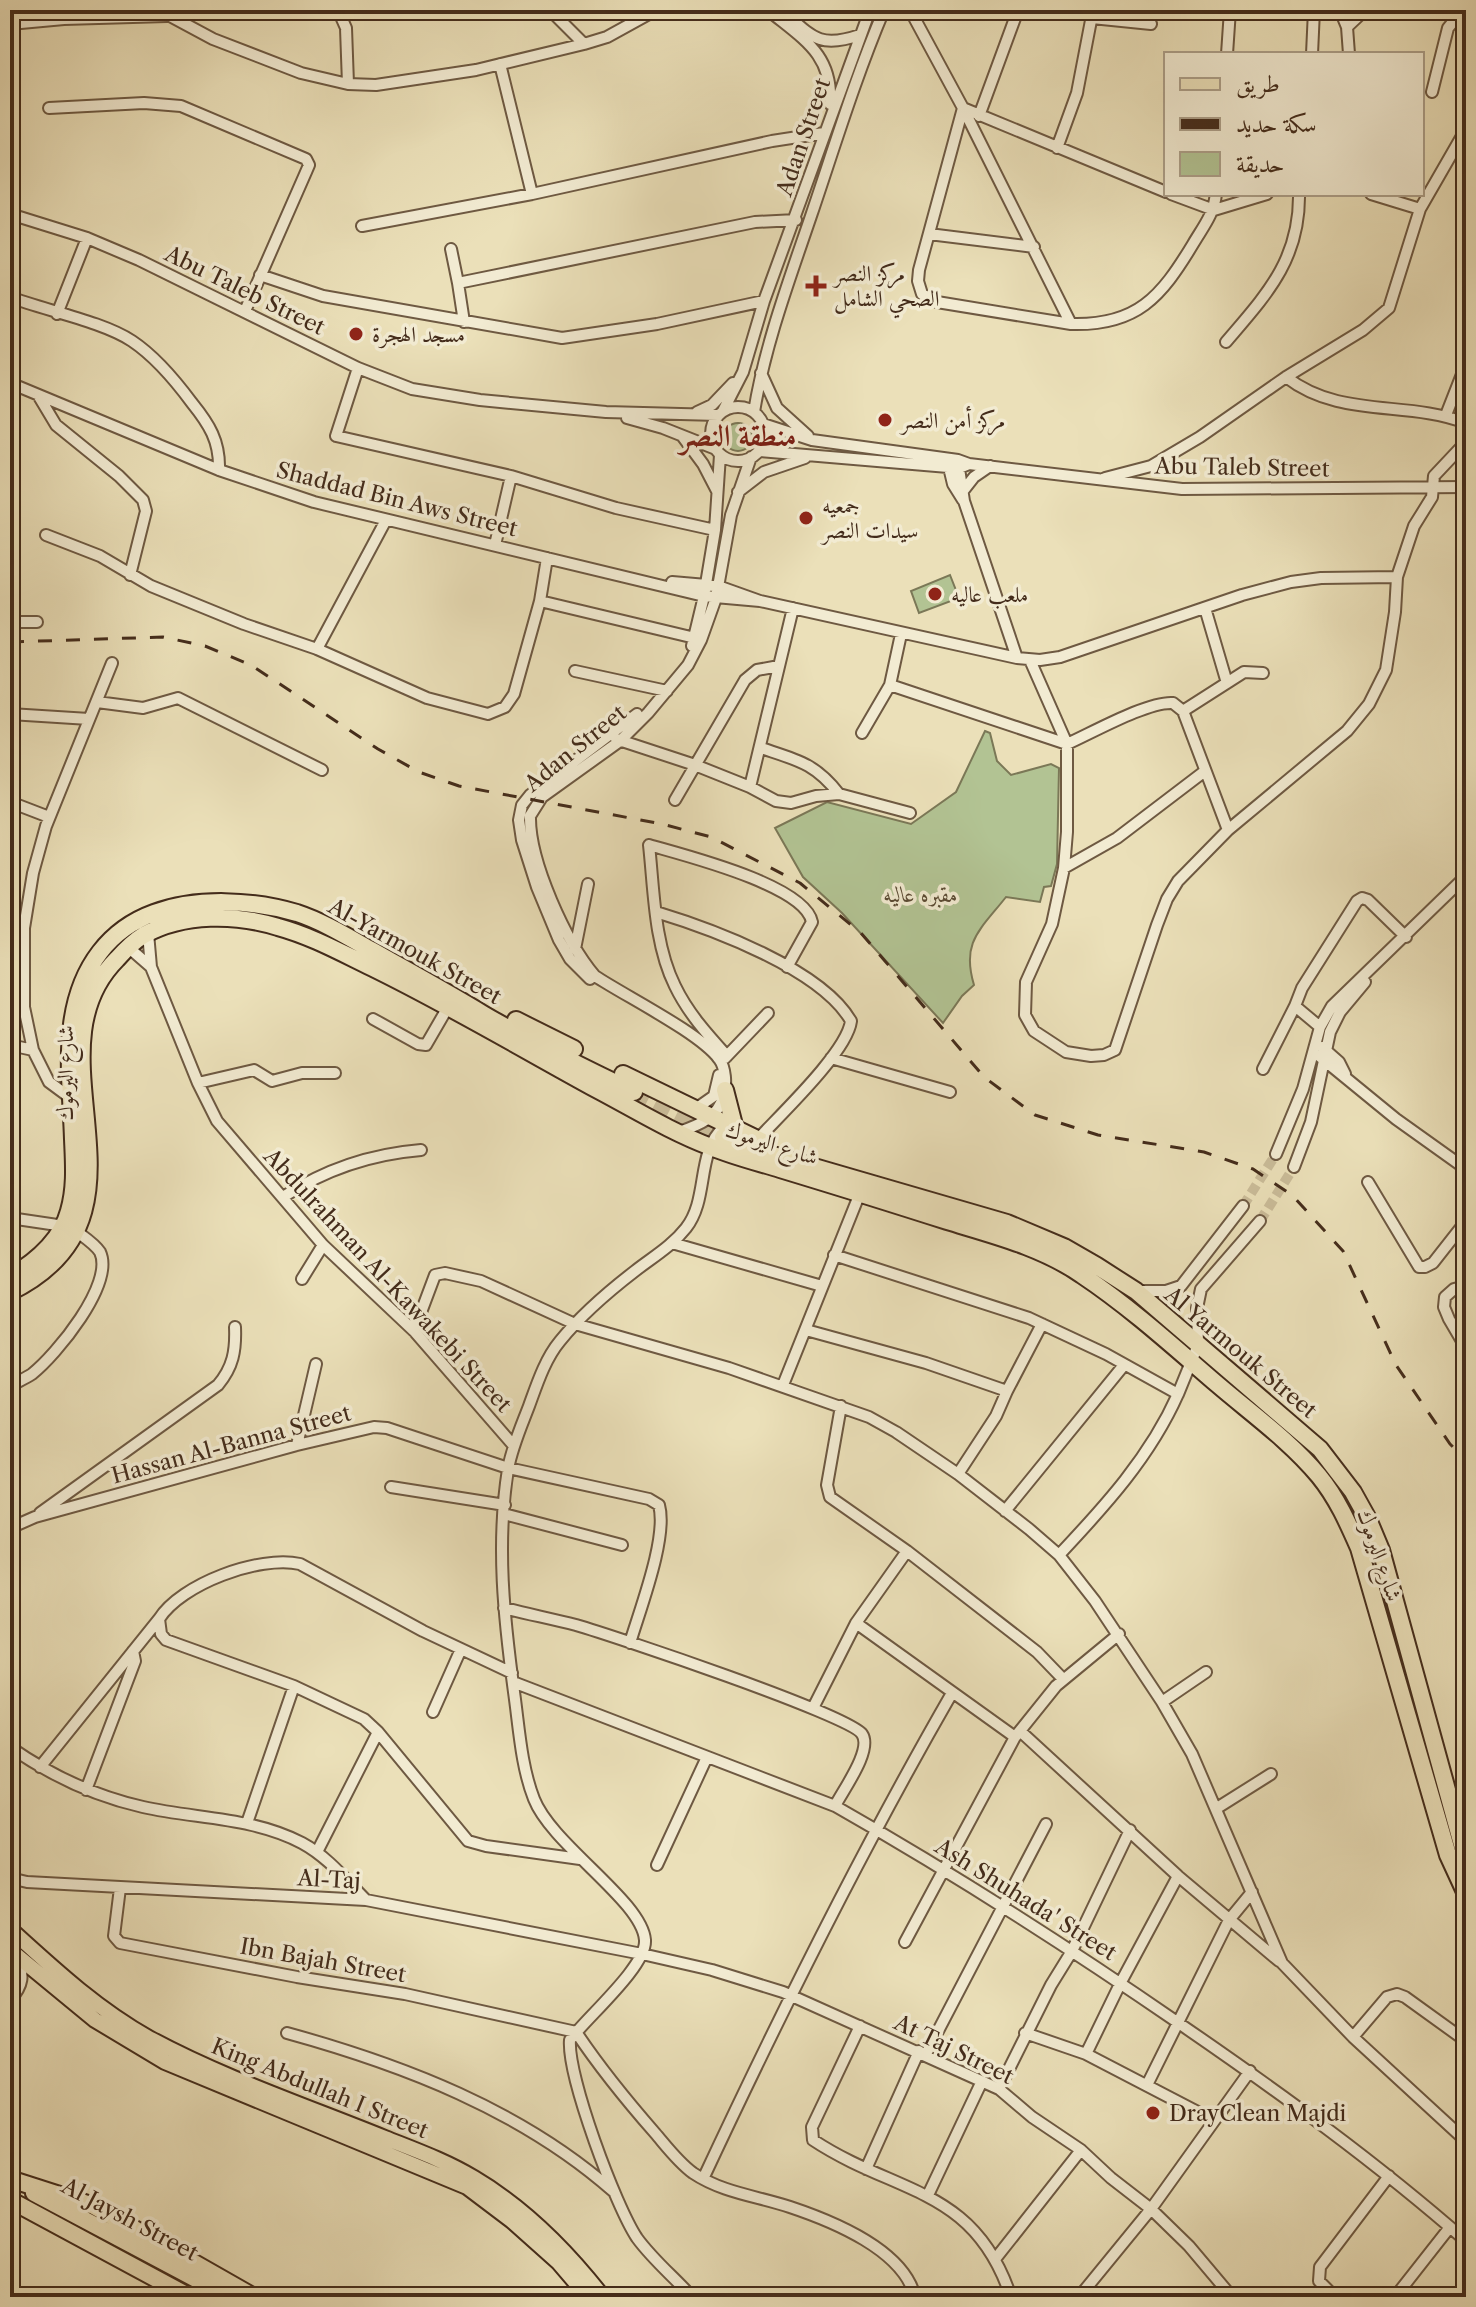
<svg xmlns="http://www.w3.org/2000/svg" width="1476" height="2307" viewBox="0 0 1476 2307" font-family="'Libre Caslon Text',Amiri,serif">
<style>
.green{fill:#b2c393;stroke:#7b7857;stroke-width:2}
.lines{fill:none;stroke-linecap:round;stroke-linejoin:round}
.minor-tunnel{stroke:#cabc99;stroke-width:10;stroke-dasharray:10 5;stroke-linecap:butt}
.highway-tunnel{stroke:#cabc99;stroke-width:16;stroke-dasharray:16 8;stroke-linecap:butt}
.minor-casing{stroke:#6e5942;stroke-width:14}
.major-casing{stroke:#442c1b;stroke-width:18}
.highway-casing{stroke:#442c1b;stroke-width:20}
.minor{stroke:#f2ebd2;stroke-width:10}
.major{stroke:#ebe0b9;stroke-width:14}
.highway{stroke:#ebe0b9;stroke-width:16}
.rail{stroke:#442c1b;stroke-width:3;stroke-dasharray:14 14;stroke-linecap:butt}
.poi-dot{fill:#8f2418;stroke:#f2ebd2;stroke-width:3}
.labels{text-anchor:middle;stroke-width:7;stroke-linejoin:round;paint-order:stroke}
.street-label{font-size:22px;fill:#442c1b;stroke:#f2ebd2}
.poi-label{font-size:22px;fill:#442c1b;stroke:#f2ebd2;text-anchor:start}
.park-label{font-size:22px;font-style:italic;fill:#5a4a33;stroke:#f2ebd2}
.district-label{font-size:30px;font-weight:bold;fill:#7a1f14;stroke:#f2ebd2}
</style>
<rect width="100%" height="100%" fill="#ebe0b9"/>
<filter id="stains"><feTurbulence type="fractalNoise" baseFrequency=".0025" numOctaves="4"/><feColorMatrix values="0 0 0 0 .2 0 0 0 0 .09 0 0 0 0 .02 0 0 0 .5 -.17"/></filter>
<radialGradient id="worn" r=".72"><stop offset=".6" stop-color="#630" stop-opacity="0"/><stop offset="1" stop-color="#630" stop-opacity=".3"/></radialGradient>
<path class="green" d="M724 437a14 14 0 1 1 28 0a14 14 0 1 1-28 0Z
M950,575L959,598L919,613L911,591Z
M985,731L990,733L997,761L1011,775L1051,764L1059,768L1057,864L1051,886L1044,887L1040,902L1006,897C980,930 961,942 974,985L962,996L943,1023L842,913L803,877L775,828L827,802L911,824L956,792Z"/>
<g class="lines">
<path class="minor-tunnel" d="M1243,1206L1276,1154
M1260,1221L1294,1167"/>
<path class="highway-tunnel" d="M634,1092L723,1137"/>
<defs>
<path id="minor" d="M159,10L213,39L301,73L348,84L376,85L476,70L584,44L607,37L656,10
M338,10L346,28L348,84
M550,10L584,44
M768,10C803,39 833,54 830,104
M782,10C812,37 819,49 860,35
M910,10L963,108L1166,192
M1340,10L1347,27L1349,54
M1092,18L1151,24
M10,24L64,19L167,16
M1347,27L1365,10
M1227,54L1230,10
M1312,54L1314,10
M500,64L532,194
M1432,92L1448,28L1463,10
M49,108L144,103L181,106L306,159L309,165L306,172L245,311
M963,108L919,270L918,281L922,294L937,302L1071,324C1137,326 1161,297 1193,244C1203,227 1214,214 1216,194
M963,108L1071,324
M979,116L1018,10
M1057,148L1077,93L1093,10
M1171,194L1214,210L1267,194
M1371,194L1420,209
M10,214L87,238L139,260L358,368L412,389L480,400L606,412L718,415
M362,226L532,194L772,141L824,133
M929,234L1034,247
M451,249L458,283
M260,275L323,296L562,338L657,324L764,301
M10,297C44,310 104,322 132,341C156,357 175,380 192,403C209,424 220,441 219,470
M57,314L87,238
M464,322L458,283L755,222L796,220
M1226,342C1266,295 1300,260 1299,194
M358,368L336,436L511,476L616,508L715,530
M761,373L777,408L808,436
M1286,377C1340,419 1406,400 1466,423
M10,383L219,470L314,502L704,596L760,601
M38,395L56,425L119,476L143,500L146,511L130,575
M711 434a27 27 0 1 1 54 0a27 27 0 1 1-54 0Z
M723,411L743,372L764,301L870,10
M697,412L712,405L733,383
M754,412C765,344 790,278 812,213C835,145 856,76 884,10
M1446,415L1466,364
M627,418L663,428L716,449
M763,424L812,440L958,460L969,464L1182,489L1466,487
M683,437L703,464L717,491
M760,451L948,467L959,468L969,464
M958,462L964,501L1017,658
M948,463L953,484L963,500
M1105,478L1151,466L1200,437L1286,377L1363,330L1389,308L1420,209L1466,129
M963,491L974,477L990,466
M738,492L764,472L805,458
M46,535L100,556L151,586L244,624L317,649L427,698L488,714L505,707L514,694L540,601L547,558
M495,545L511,476
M672,582L718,586L760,601L1017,658L1040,660L1060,657L1242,595L1291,582L1321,578L1397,577
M540,601L695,638
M1205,608L1227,683
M10,622H37
M692,646L704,596L715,530L720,455
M317,649L386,520
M1030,660L1067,744V832L1064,868L1052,924L1026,982L1025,1015L1034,1031L1066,1052L1091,1056L1104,1055L1115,1050L1157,925L1167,899L1178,881L1228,830L1347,731L1369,704L1386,670L1395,612L1397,577L1414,526L1432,497L1434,476L1466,442
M575,671L667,691
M890,685L1067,744C1092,733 1148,701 1173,703L1183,711L1228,830
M97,702L143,708L178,698L322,770
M1183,711L1244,672L1263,673
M10,714L89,719
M862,733L890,685L901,634
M616,739L695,765L750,787L776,801L791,803L816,796L839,794L910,813
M761,748C797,760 815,763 839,794
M750,787L793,608
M675,800L745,680L757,670L779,666
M10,802L49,817
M1064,868L1117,838L1205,771
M656,912C712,929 821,969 851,1021C847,1052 780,1115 757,1140
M148,933L151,967L198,1083L217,1121L323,1245L414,1331L514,1446
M128,947L151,967
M575,949L588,884
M590,979L570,959L559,940L537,887L522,840L519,820L522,805L530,795L637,714
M373,1019L418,1044L426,1045L448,1007
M1320,1027L1295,1006L1302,988L1357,901L1362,898L1368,900L1406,937
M1466,1037L1463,1040L1466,1044
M10,1045L33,1050
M1322,1047L1339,1062L1345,1074
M727,1056C707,1034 688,1013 675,986C654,944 654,890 649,845C683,855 805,885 812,922L787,967
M1319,1056L1396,1119L1466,1169
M725,1058L768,1013
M831,1058L950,1092
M1263,1069L1295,1006
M198,1083L254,1070L272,1081L302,1073H335
M72,1099L49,1082L33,1050L24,1007V928L33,873L46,826L112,663
M694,1110L714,1096L719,1075
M679,1132C699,1125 718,1118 724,1095C726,1084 726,1068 719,1059C700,1033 625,996 595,976C566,942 529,861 530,816L542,797L620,741L648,713L688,665L701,640L716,598L731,515L751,457
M1276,1154L1303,1089L1320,1027L1332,1006L1466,876
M1294,1167L1311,1122L1330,1032L1340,1012L1365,982
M1368,1182L1419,1267H1425L1433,1263L1466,1221
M283,1197C324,1170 372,1154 421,1150
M10,1218L64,1226
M672,1243L822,1286
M834,1255L1029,1318L1106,1354L1178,1394L1198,1345L1197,1308L1201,1289L1260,1221
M302,1279L323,1245
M1466,1286L1454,1289L1445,1297L1444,1307L1449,1319L1466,1348
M1138,1291H1166L1181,1286L1243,1206
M806,1330L926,1363L1007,1391L996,1416L958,1474
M414,1331L435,1275L445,1273L481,1281L575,1324L729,1368L869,1417L896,1432L958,1474L1029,1529L1059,1555L1095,1601L1162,1702L1192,1754L1282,1963L1353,2037L1466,2141
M783,1385L860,1193
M10,1386C17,1382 26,1378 32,1374C56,1355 115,1284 100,1252C95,1244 84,1237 76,1231
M1007,1391L1042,1324
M841,1406L827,1485L830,1497L907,1551L1037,1652L1063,1679
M297,1445L316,1364
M391,1487L505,1505
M1005,1511L1124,1365
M40,1513L218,1385C233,1367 236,1351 235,1327
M504,1514L622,1545
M10,1528L35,1517L297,1445L374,1427L387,1428L508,1468L649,1499L659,1505C668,1537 640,1609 630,1643
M1059,1555C1105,1506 1150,1457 1178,1394
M504,1608C528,1614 552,1619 576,1625C611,1635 850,1715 862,1734C873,1750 843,1790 835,1806
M856,1623L1015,1737
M512,1673L423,1631L300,1564C259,1555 181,1584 159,1619L161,1634L166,1640L294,1686L364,1719L378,1732L468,1841L486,1846L580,1859
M513,1682L835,1806C953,1873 1068,1947 1180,2024C1279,2092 1376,2162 1466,2241
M1162,1702L1206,1672
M813,1708L856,1623L907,1551
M433,1712L461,1649
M1020,1731L1178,1876L1279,1961
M10,1747C50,1775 94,1796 143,1807C196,1819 253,1817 302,1843C328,1857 346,1880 366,1900
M40,1767L159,1619
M86,1790L135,1661L133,1651
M1217,1808L1271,1774
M247,1823L294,1686
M317,1852L378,1732
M657,1865L707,1757
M10,1878L27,1882L366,1900L642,1954L712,1970L783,1992L999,2089L1032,2117L1081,2150L1111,2178L1151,2209L1189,2246L1232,2297
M120,1888L114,1936L120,1943L297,1977L405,1994L576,2032
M905,1942L1015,1737L1056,1686L1119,1634
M10,2000C23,1986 25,1975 16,1958
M860,2026L812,2127L813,2140C896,2195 974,2186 1011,2297
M576,2032C600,2068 627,2101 655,2133C667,2147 678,2162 693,2173C723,2193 757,2196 790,2207C832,2221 904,2250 915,2297
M287,2033C403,2065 521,2110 613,2191
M1025,2033L1086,2054L1213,2120
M1353,2037L1387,1997L1397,1994L1405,1997L1466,2041
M926,2054L1046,1824
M1086,2054L1121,1982L1178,1876
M1147,2085L1229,1920L1252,1892
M999,2089L1051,1985L1072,1951L1130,1830
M866,2169L919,2051
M703,2179C780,2014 861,1851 952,1693
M928,2195L982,2081
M996,2258L1081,2150
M692,2297C674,2277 653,2260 637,2238C616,2207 567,2076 570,2040C586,2018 647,1966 645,1940C642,1901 552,1845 534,1799C521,1766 519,1727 514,1692C504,1618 496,1544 508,1469C512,1447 521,1427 529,1406C537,1384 545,1359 560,1341C581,1315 609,1291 635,1271C653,1257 672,1246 686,1228C709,1199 696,1153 723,1128
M1079,2297L1151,2209L1250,2071
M1335,2297L1319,2281L1320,2267L1389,2176
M1395,2297L1450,2227"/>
<path id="major" d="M10,1929C54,1969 97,2009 149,2038C223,2078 306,2106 385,2138C415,2150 446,2161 474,2178C523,2207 568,2252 603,2297
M10,1950L95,2020L165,2062L467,2187L512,2221L558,2262L588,2297"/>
<path id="highway" d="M516,1020L574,1049
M623,1074L761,1141
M725,1090L735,1129
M723,1137L752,1149L1007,1223L1064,1247L1097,1266L1136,1291L1320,1449L1353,1492L1368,1519L1381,1550L1466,1859
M10,1277C35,1262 61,1241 69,1211C76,1187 74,1163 73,1139C71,1076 59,1005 100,952C114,934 132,921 154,913C197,897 253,900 297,913C324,922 348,937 373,951C410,972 447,992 483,1014C532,1043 583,1067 634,1092
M10,1292C169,1214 21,1055 117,959C125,950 134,941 144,935C184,913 236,914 278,927C311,936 340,952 371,967C447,1004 521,1048 596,1089C634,1109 671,1132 711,1147C733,1156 757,1162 780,1169C836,1186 891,1203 947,1221C993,1235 1042,1247 1082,1275C1130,1307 1174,1347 1217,1384C1252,1414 1290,1441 1319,1476C1337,1498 1348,1523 1359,1548L1448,1855L1466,1894
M10,2179L94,2206L254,2297
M34,2193L230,2297
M10,2200L190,2297"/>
</defs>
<use href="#minor" class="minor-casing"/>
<use href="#major" class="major-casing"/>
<use href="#highway" class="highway-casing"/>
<use href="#minor" class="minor"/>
<use href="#major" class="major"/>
<use href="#highway" class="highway"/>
<path class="rail" d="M10,642L163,637L205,646L251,665L378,749L419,772L459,786L662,824L711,837L800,883L861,933L984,1077L1035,1115L1098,1135L1204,1152L1253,1169L1292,1195L1343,1251L1396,1365L1450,1444L1466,1460"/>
</g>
<g class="poi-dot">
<path d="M812 274h8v8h8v8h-8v8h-8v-8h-8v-8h8z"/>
<circle cx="356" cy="334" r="8"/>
<circle cx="885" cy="420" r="8"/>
<circle cx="806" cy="518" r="8"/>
<circle cx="935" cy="594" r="8"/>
<circle cx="1153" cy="2113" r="8"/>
</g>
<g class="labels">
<g class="street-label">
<text transform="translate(803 137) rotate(-71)" y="8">Adan Street</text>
<text transform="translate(245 290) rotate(26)" y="8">Abu Taleb Street</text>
<text transform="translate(1242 467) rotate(1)" y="8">Abu Taleb Street</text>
<text transform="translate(397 499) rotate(14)" y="8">Shaddad Bin Aws Street</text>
<text transform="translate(575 748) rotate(-39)" y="8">Adan Street</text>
<text transform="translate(415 951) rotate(29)" y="8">Al-Yarmouk Street</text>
<text transform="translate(65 1073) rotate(-90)" y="8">شارع اليرموك</text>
<text transform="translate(772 1143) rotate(18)" y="8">شارع اليرموك</text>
<text transform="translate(388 1280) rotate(47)" y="8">Abdulrahman Al-Kawakebi Street</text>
<text transform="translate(1241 1352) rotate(40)" y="8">Al Yarmouk Street</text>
<text transform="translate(231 1444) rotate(-15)" y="8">Hassan Al-Banna Street</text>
<text transform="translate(1380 1555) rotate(71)" y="8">شارع اليرموك</text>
<text transform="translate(329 1879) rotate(3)" y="8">Al-Taj</text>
<text transform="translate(1026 1899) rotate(32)" y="8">Ash Shuhada' Street</text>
<text transform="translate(323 1960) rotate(10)" y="8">Ibn Bajah Street</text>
<text transform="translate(954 2049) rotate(26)" y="8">At Taj Street</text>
<text transform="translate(320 2088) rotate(22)" y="8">King Abdullah I Street</text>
<text transform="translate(130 2219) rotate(28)" y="8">Al Jaysh Street</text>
</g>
<g class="poi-label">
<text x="834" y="281">مركز النصر<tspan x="834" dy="25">الصحي الشامل</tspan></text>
<text x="372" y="342">مسجد الهجرة</text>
<text x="901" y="428">مركز أمن النصر</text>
<text x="822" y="513">جمعيه<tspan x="822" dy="25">سيدات النصر</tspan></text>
<text x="951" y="602">ملعب عاليه</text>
<text x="1169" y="2121">DrayClean Majdi</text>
</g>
<g class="park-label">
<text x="921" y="902">مقبره عاليه</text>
</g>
<g class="district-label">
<text x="738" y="446">منطقة النصر</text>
</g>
</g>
<rect width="1476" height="2307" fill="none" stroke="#ebe0b9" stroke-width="40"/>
<rect x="12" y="12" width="1452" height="2283" fill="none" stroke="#442c1b" stroke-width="4"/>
<rect x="20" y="20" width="1436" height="2267" fill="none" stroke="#442c1b" stroke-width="2"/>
<rect x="1164" y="52" width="260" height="144" fill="#f2ebd2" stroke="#ac9f89" stroke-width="2"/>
<rect x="1180" y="78" width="40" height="12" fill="#ebe0b9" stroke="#ac9f89" stroke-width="2"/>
<text x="1236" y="92" font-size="24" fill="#442c1b">طريق</text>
<rect x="1180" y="118" width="40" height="12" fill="#442c1b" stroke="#ac9f89" stroke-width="2"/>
<text x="1236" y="132" font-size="24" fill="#442c1b">سكة حديد</text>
<rect x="1180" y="152" width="40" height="24" fill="#b2c393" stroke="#ac9f89" stroke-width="2"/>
<text x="1236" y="172" font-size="24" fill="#442c1b">حديقة</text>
<rect width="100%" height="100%" filter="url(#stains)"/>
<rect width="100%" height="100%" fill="url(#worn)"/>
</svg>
